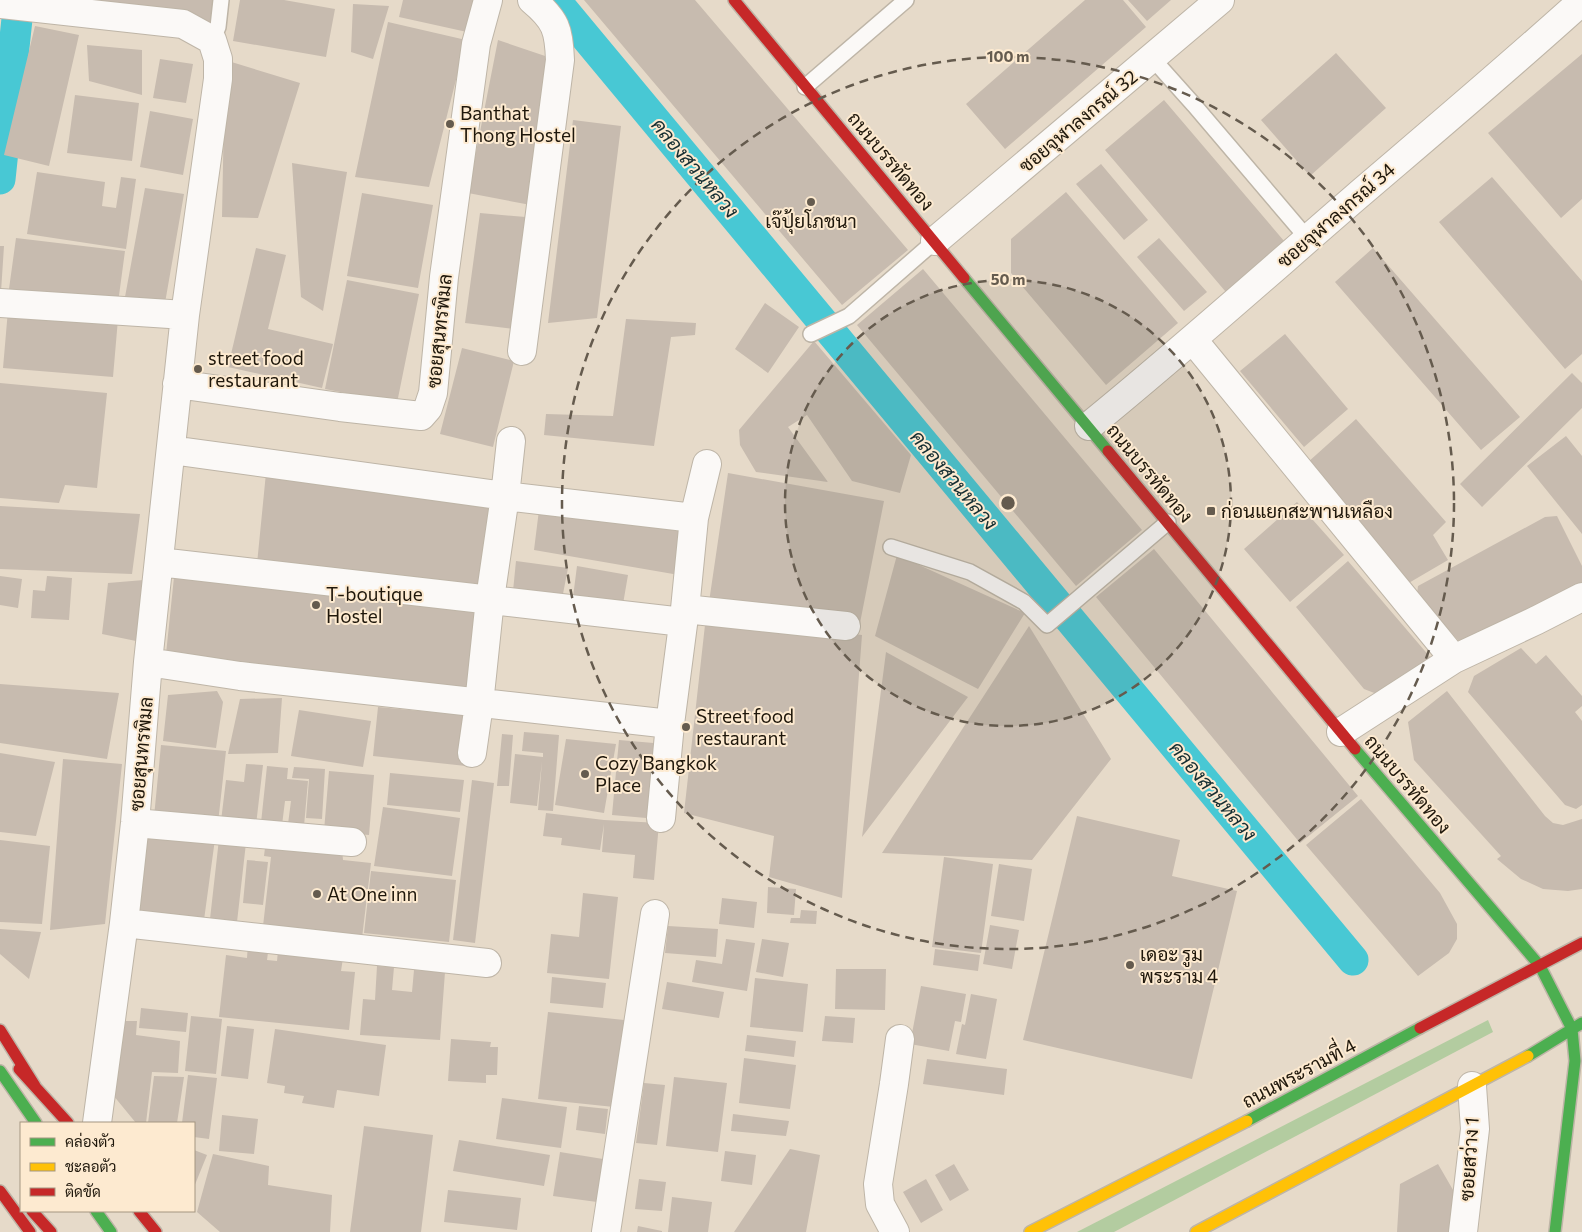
<svg xmlns="http://www.w3.org/2000/svg" width="1582" height="1232" viewBox="0 0 1582 1232" font-family="Commissioner,Sarabun,sans-serif">
<style>
.green{fill:#b3cca0}
.lines{fill:none;stroke-linecap:round;stroke-linejoin:round}
.canal{stroke:#48c8d4;stroke-width:31}
.building{fill:#c7bbaf}
.lane-casing{stroke:#beb5a7;stroke-width:18}
.street-casing{stroke:#beb5a7;stroke-width:30}
.fast-casing{stroke:#beb5a7;stroke-width:14}
.slow-casing{stroke:#beb5a7;stroke-width:14}
.jam-casing{stroke:#beb5a7;stroke-width:14}
.lane{stroke:#fbf9f7;stroke-width:15}
.street{stroke:#fbf9f7;stroke-width:28}
.fast{stroke:#4caf50;stroke-width:11}
.slow{stroke:#ffc107;stroke-width:11}
.jam{stroke:#c62828;stroke-width:11}
.ring{fill:none;stroke:#655b4e;stroke-width:2.5;stroke-dasharray:9 6}
.poi-dot{fill:#655b4e;stroke:#fdead0;stroke-width:2}
.labels{text-anchor:middle;stroke-width:4;stroke-linejoin:round;paint-order:stroke}
.poi-label{font-size:19px;fill:#1f170b;stroke:#fdead0;text-anchor:start}
.street-label{font-size:19px;fill:#1f170b;stroke:#fdead0}
.water-label{font-size:20px;font-style:italic;fill:#152e32;stroke:#fdead0}
.centre{fill:#655b4e;stroke:#fdead0;stroke-width:2.5}
.ring-label{font-size:15px;text-anchor:middle;font-weight:bold;fill:#655b4e;stroke:#fdead0;stroke-width:4;stroke-linejoin:round;paint-order:stroke}
</style>
<rect width="100%" height="100%" fill="#e6dac9"/>
<path class="green" d="M1488,1020L1493,1032L1114,1232H1077Z"/>
<g class="lines">
<path class="canal" d="M555,0L1353,960
M0,179L19,0"/>
</g>
<path class="building" d="M51,0H218L214,32Z
M240,0H284L335,9L326,57L233,41Z
M403,0H474L467,32L399,17Z
M584,0H695L908,250L842,305Z
M1085,0H1123L1146,27L1005,149L966,104Z
M1128,0H1171L1147,21Z
M353,4L389,6L373,59L351,52Z
M388,22L466,40L429,187L355,177Z
M35,26L79,35L49,166L4,155Z
M498,40L554,59L536,206L468,193Z
M87,45L142,50V95L89,81Z
M1336,53L1386,108L1310,176L1261,120Z
M1582,54V199L1561,218L1488,133Z
M160,59L193,64L186,103L153,98Z
M225,60L300,83L258,218L222,217Z
M75,95L139,103L132,161L67,153Z
M1164,100L1290,248L1231,298L1105,150Z
M150,111L193,119L183,175L140,167Z
M573,120L621,126L597,318L548,323Z
M292,163L347,172L323,311L301,297Z
M1101,164L1148,220L1124,240L1076,184Z
M37,172L105,182L102,206L116,208L121,177L136,179L126,249L27,234Z
M1492,177L1582,281V354L1565,369L1439,222Z
M145,188L184,194L165,303L125,297Z
M1066,192L1178,323L1106,385L1011,273V239Z
M362,193L433,205L418,288L347,276Z
M480,213L537,218L522,330L465,323Z
M16,238L125,251L118,303L9,289Z
M1159,238L1207,292L1184,311L1137,257Z
M0,246H4L1,292H0Z
M256,248L286,255L268,329L333,344L322,388L228,367Z
M1373,248L1520,417L1481,450L1335,282Z
M923,269L1142,530L1076,586L857,325Z
M347,280L419,294L397,403L325,389Z
M765,303L799,327L768,373L735,349Z
M8,310L118,319L113,377L3,368Z
M626,319L696,323L695,335L671,337L654,446L544,435L546,414L613,416Z
M1285,334L1348,409L1304,447L1240,371Z
M814,341L911,455L900,493L852,481L807,415L788,427L828,482L756,472L740,445L739,430Z
M462,348L514,361L493,447L440,434Z
M1572,373L1582,383V408L1482,507L1460,484Z
M0,383L107,393L97,488L65,485L59,503L0,498Z
M1356,419L1446,522L1433,535L1448,560L1407,584L1307,463Z
M1566,436L1582,456V534L1527,466Z
M266,473L501,496L491,587L257,564Z
M728,473L884,501L860,623L708,609Z
M1297,502L1344,555L1290,602L1244,549Z
M0,506L140,514L132,574L0,569Z
M539,510L686,529L679,575L534,550Z
M1557,516L1582,566V582L1465,648L1417,594L1418,586L1545,517Z
M1154,549L1358,796L1300,843L1096,597Z
M897,555L1025,613L978,689L875,636Z
M516,561L568,568L562,599L513,591Z
M1348,561L1430,657L1382,696L1364,689L1296,607Z
M577,566L628,575L623,604L573,597Z
M0,576L22,579L18,608L0,605Z
M47,576L72,578L69,620L31,618L33,590L45,591Z
M174,577L481,609L471,693L166,654Z
M144,580L136,641L102,634L108,583Z
M706,616L862,635L842,898L769,877L774,836L684,813Z
M1029,626L1111,759L1032,860L882,853Z
M1521,648L1536,664L1546,655L1582,696V706L1575,712L1582,721V805L1576,809L1565,805L1468,692L1474,676Z
M886,652L968,697L862,837Z
M0,684L119,693L107,759L0,743Z
M217,691L223,702L216,748L163,741L168,695Z
M1447,691L1545,816L1553,823L1563,825L1582,819V889L1568,891L1543,889L1521,879L1497,859L1501,856L1414,760L1408,722Z
M282,698L278,753L228,754L240,699Z
M378,707L473,716L466,766L373,756Z
M299,710L371,721L363,767L291,756Z
M524,732L559,735L553,811L538,810L542,761L537,806L510,803L515,754L543,757V753L522,751Z
M502,734L513,735L509,786H497Z
M566,739L616,744L604,813L555,805Z
M619,740L665,744L658,819L612,815Z
M161,745L226,751L218,823L154,817Z
M0,753L55,762L36,836L0,832Z
M63,759L122,764L105,924L50,930Z
M246,764L263,765L256,825L221,821L226,780L244,782Z
M267,766L288,768L287,779L308,781L304,826L288,824L291,801H285L282,825L261,823Z
M294,767L325,769L322,819L306,818L309,779L292,778Z
M329,771L374,775L369,835L324,831Z
M390,773L464,780L460,812L387,805Z
M472,780L494,783L475,943L453,940Z
M1361,799L1440,893L1457,924V939L1449,953L1418,976L1306,845Z
M383,807L460,818L452,876L374,866Z
M546,813L604,820L659,823L654,880L633,878L635,855L602,852L604,824L600,850L561,845L562,838L543,836Z
M1077,816L1180,840L1172,876L1237,891L1192,1079L1023,1040Z
M147,831L215,839L204,920L136,911Z
M219,839L246,843L237,922L210,919Z
M0,840L50,846L42,924L0,922Z
M266,840L342,849L343,860L371,863L362,938L263,926L271,857L264,856Z
M944,857L993,864L981,953L932,947Z
M247,860L268,862L263,905L243,903Z
M999,864L1032,869L1024,921L991,916Z
M371,871L456,880L449,942L364,933Z
M768,887L796,889L794,915L767,913Z
M583,893L618,897L609,979L547,973L551,934L579,937Z
M722,898L757,902L754,928L719,924Z
M801,910L817,911L816,924L790,923L791,918H800Z
M990,925L1019,930L1012,969L983,964Z
M668,926L718,929L716,957L665,953Z
M0,929L41,932L29,979L0,954Z
M726,939L755,943L747,991L692,982L696,960L722,964Z
M762,939L789,943L783,977L756,972Z
M248,943L269,945L267,960L277,961L278,951L343,958L341,971L355,972L349,1030L219,1017L226,955L247,958Z
M935,949L980,955L978,971L933,965Z
M377,966L394,967L392,990L412,992L414,970L445,972L440,1040L360,1035L363,999L375,1000Z
M836,969H886L885,1010L835,1009Z
M552,977L606,983L603,1008L550,1003Z
M755,978L808,984L803,1032L750,1027Z
M667,982L724,992L719,1018L662,1009Z
M921,986L966,994L961,1022L955,1021L949,1051L910,1044Z
M971,994L997,999L986,1059L956,1054L962,1024L965,1025Z
M141,1008L188,1013L186,1032L139,1028Z
M548,1012L624,1020L614,1107L538,1099Z
M191,1016L222,1019L216,1074L185,1071Z
M825,1016L855,1018L853,1043L822,1041Z
M120,1021H137L136,1035L180,1041L178,1073L152,1072L146,1123H136L113,1095Z
M227,1026L254,1029L248,1079L221,1076Z
M275,1029L386,1045L379,1096L337,1090L334,1108L302,1103L304,1096L284,1093L285,1086L267,1083Z
M747,1035L796,1041L794,1057L745,1051Z
M451,1039L491,1042L490,1047H498L497,1075H486V1083L448,1081Z
M744,1058L796,1065L790,1109L739,1103Z
M927,1059L1007,1069L1004,1095L923,1084Z
M188,1075L217,1078L209,1139L194,1137V1123H182Z
M154,1076L184,1077L177,1123H148Z
M674,1077L727,1083L718,1152L666,1146Z
M644,1083L665,1085L657,1145L636,1143Z
M502,1098L567,1107L561,1148L496,1139Z
M579,1106L608,1109L605,1134L576,1130Z
M733,1114L789,1121L786,1136L731,1131Z
M222,1115L258,1119L254,1154L219,1151Z
M364,1126L433,1135L421,1232H350Z
M459,1140L550,1155L544,1186L453,1171Z
M790,1149L820,1155L806,1232H734Z
M194,1150L207,1155L194,1187Z
M725,1151L756,1155L752,1185L721,1181Z
M560,1152L603,1159L597,1202L553,1196Z
M213,1154L269,1166L268,1185L332,1195L330,1232H220L197,1212Z
M954,1164L969,1190L950,1201L935,1175Z
M1438,1164L1460,1202L1456,1232H1397L1400,1184Z
M639,1179L666,1182L662,1211L635,1209Z
M926,1179L943,1210L921,1223L903,1192Z
M448,1190L521,1198L517,1230L444,1222Z
M672,1197L712,1202L708,1232H668Z
M638,1226L662,1231V1232H637Z"/>
<g class="lines">
<defs>
<path id="lane" d="M212,40L218,27L221,0
M1152,58L1194,105L1308,239
M805,87L906,0
M811,334L849,316L935,241
M891,547L970,572L1024,602L1047,625L1168,522"/>
<path id="street" d="M0,4L183,24L212,40L218,59V79L185,315L148,662L135,823L124,923L97,1123
M935,241L1220,0
M0,303L185,315
M1193,340L1454,659
M522,351L560,60C559,30 556,20 532,0
M177,384L340,407L421,416L428,408L433,393L444,277L476,44L488,0
M1089,426C1180,352 1267,274 1356,197C1432,132 1508,68 1582,1
M171,450L505,496L694,518
M159,562L683,622
M685,609L846,626
M148,662L240,676L670,724
M1341,732L1454,659L1537,620L1582,597
M472,753L479,704L490,599L505,496L511,441
M661,818L670,724L685,609L694,518L707,464
M135,823L352,842
M124,923L487,963
M606,1232L655,914
M895,1232L880,1204L878,1184L894,1084L900,1039
M1463,1232L1475,1129L1472,1086"/>
<path id="fast" d="M964,278L1108,451
M1355,749L1540,966
M1540,966L1572,1029
M1528,1056L1582,1023
M0,1071L36,1123
M1247,1121L1420,1028
M96,1211L111,1232
M1555,1232L1575,1061L1572,1029"/>
<path id="slow" d="M1030,1232L1247,1121
M1196,1232L1528,1056"/>
<path id="jam" d="M734,0L964,278
M1108,451L1355,749
M1420,1028L1582,943
M0,1030L35,1086
M19,1069L68,1123
M0,1191L30,1232
M32,1211L51,1232
M139,1211L156,1232"/>
</defs>
<use href="#lane" class="lane-casing"/>
<use href="#street" class="street-casing"/>
<use href="#fast" class="fast-casing"/>
<use href="#slow" class="slow-casing"/>
<use href="#jam" class="jam-casing"/>
<use href="#lane" class="lane"/>
<use href="#street" class="street"/>
<use href="#fast" class="fast"/>
<use href="#slow" class="slow"/>
<use href="#jam" class="jam"/>
</g>
<circle cx="1008" cy="503" r="223" fill="#655b4e" fill-opacity=".12"/>
<g class="ring">
<circle cx="1008" cy="503" r="223"/>
<circle cx="1008" cy="503" r="446"/>
</g>
<g class="poi-dot">
<circle cx="450" cy="124" r="5"/>
<circle cx="811" cy="202" r="5"/>
<circle cx="198" cy="369" r="5"/>
<rect x="1206" y="506" width="10" height="10" rx="2.5"/>
<circle cx="316" cy="605" r="5"/>
<circle cx="686" cy="727" r="5"/>
<circle cx="585" cy="774" r="5"/>
<circle cx="317" cy="894" r="5"/>
<circle cx="1130" cy="965" r="5"/>
</g>
<g class="labels">
<g class="poi-label">
<text x="460" y="120">Banthat<tspan x="460" dy="22">Thong Hostel</tspan></text>
<text x="811" y="228" text-anchor="middle">เจ๊ปุ้ยโภชนา</text>
<text x="208" y="365">street food<tspan x="208" dy="22">restaurant</tspan></text>
<text x="1221" y="518">ก่อนแยกสะพานเหลือง</text>
<text x="326" y="601">T-boutique<tspan x="326" dy="22">Hostel</tspan></text>
<text x="696" y="723">Street food<tspan x="696" dy="22">restaurant</tspan></text>
<text x="595" y="770">Cozy Bangkok<tspan x="595" dy="22">Place</tspan></text>
<text x="327" y="901">At One inn</text>
<text x="1140" y="961">เดอะ รูม<tspan x="1140" dy="22">พระราม 4</tspan></text>
</g>
<g class="street-label">
<text transform="translate(1078 121) rotate(-40)" y="7">ซอยจุฬาลงกรณ์ 32</text>
<text transform="translate(891 161) rotate(50)" y="7">ถนนบรรทัดทอง</text>
<text transform="translate(1336 215) rotate(-41)" y="7">ซอยจุฬาลงกรณ์ 34</text>
<text transform="translate(439 331) rotate(-84)" y="7">ซอยสุนทรพิมล</text>
<text transform="translate(1150 473) rotate(50)" y="7">ถนนบรรทัดทอง</text>
<text transform="translate(141 754) rotate(-85)" y="7">ซอยสุนทรพิมล</text>
<text transform="translate(1408 784) rotate(50)" y="7">ถนนบรรทัดทอง</text>
<text transform="translate(1299 1073) rotate(-28)" y="7">ถนนพระรามที่ 4</text>
<text transform="translate(1469 1159) rotate(-86)" y="7">ซอยสว่าง 1</text>
</g>
<g class="water-label">
<text transform="translate(695 168) rotate(50)" y="7">คลองสวนหลวง</text>
<text transform="translate(954 480) rotate(50)" y="7">คลองสวนหลวง</text>
<text transform="translate(1213 791) rotate(50)" y="7">คลองสวนหลวง</text>
</g>
</g>
<circle cx="1008" cy="503" r="8" class="centre"/>
<g class="ring-label">
<text x="1008" y="62">100 m</text>
<text x="1008" y="285">50 m</text>
</g>
<rect x="20" y="1122" width="175" height="90" fill="#fdead0" stroke="#a49681"/>
<rect x="30" y="1138" width="25" height="8" fill="#4caf50" stroke="#a49681"/>
<text x="65" y="1147" font-size="15" fill="#1f170b">คล่องตัว</text>
<rect x="30" y="1163" width="25" height="8" fill="#ffc107" stroke="#a49681"/>
<text x="65" y="1172" font-size="15" fill="#1f170b">ชะลอตัว</text>
<rect x="30" y="1188" width="25" height="8" fill="#c62828" stroke="#a49681"/>
<text x="65" y="1197" font-size="15" fill="#1f170b">ติดขัด</text>
</svg>
